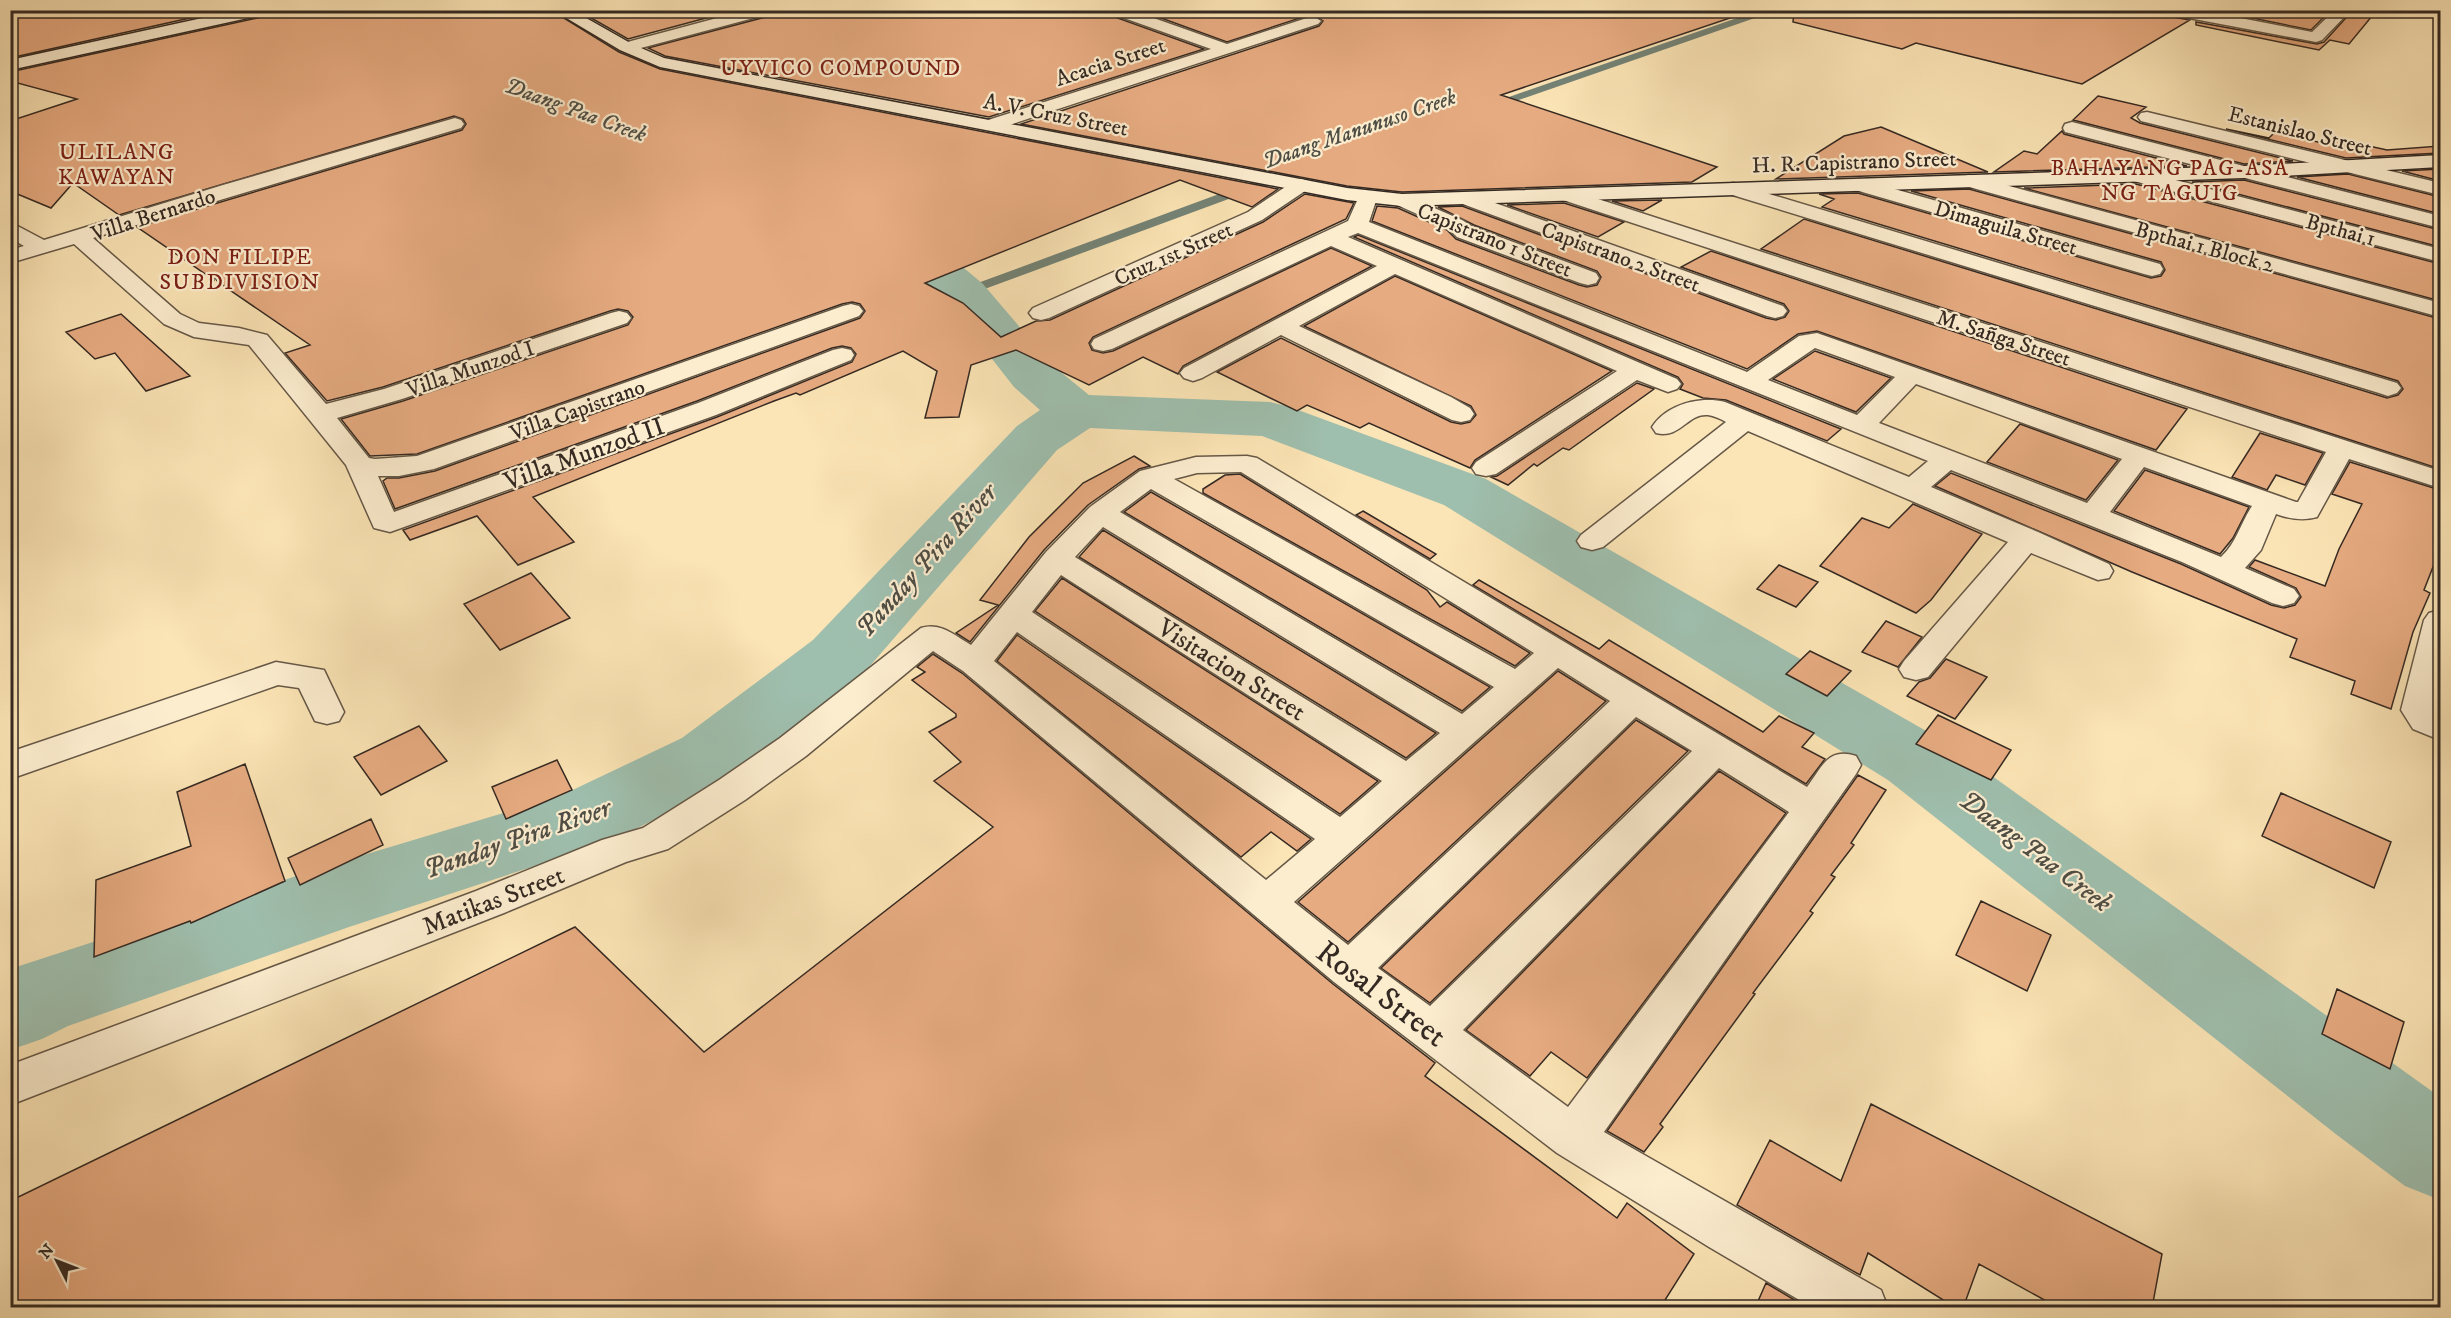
<svg xmlns="http://www.w3.org/2000/svg" width="2451" height="1318" viewBox="0 0 2451 1318" font-family="'IM FELL DW Pica',serif">
<style>
.lines{fill:none;stroke-linecap:round;stroke-linejoin:round}
.stream-far1{stroke:#748376;stroke-width:6}
.stream{stroke:#748376;stroke-width:8}
.river{fill:#9fbfae;fill-rule:evenodd}
.building{fill:#e7ab81;stroke:#342922;stroke-width:1.5}
.street-casing{stroke:#665847;stroke-width:3}
.secondary-casing{stroke:#342922;stroke-width:3}
.street{fill:#fcedcf;fill-rule:evenodd}
.secondary{fill:#fcedcf;fill-rule:evenodd}
.labels{text-anchor:middle;stroke-width:4.5;stroke-linejoin:round;paint-order:stroke}
.far-street-label{font-size:22px;fill:#342922;stroke:#fcedcf}
.far-neighbourhood-label{font-size:22px;letter-spacing:1.5px;fill:#7a1f14;stroke:#fcedcf}
.far-water-label{font-size:22px;font-style:italic;fill:#4f4e45;stroke:#fcedcf}
.street-label{font-size:26px;fill:#342922;stroke:#fcedcf}
.water-label{font-size:27px;font-style:italic;fill:#4f4e45;stroke:#fcedcf}
.near-street-label{font-size:32px;fill:#342922;stroke:#fcedcf}
</style>
<rect width="100%" height="100%" fill="#fbe4b5"/>
<filter id="stains"><feTurbulence type="fractalNoise" baseFrequency=".00333" numOctaves="4"/><feColorMatrix values="0 0 0 0 .2 0 0 0 0 .09 0 0 0 0 .02 0 0 0 .5 -.17"/></filter>
<radialGradient id="worn" r=".72"><stop offset=".6" stop-color="#630" stop-opacity="0"/><stop offset="1" stop-color="#630" stop-opacity=".3"/></radialGradient>
<g class="lines">
<path class="stream-far1" d="M1498,104L1769,10"/>
<path class="stream" d="M966,294L973,289L1255,185L1303,171"/>
<path class="river" d="M23,10H58L47,24L46,38C86,67 135,35 178,46L184,53L178,60C133,72 43,86 12,41L14,22Z
M858,219L874,223L952,258L983,284L1052,365L1089,395L1270,402L1290,407L1486,479L1942,740L2440,1097V1200L2405,1186L2337,1135L1888,780L1444,505L1262,436L1090,428L1057,450L863,674L736,778L614,840L349,927L68,1026L42,1039L10,1050V969L327,866L560,796L682,738L813,640L1017,426L1040,410L1014,387L949,304L918,278L842,243L835,233L842,223Z"/>
</g>
<path class="building" d="M20,10H226L10,58V25Z
M271,10H551L619,52L660,69L1278,189L1252,207L1180,180L925,283L963,303L1001,337L1036,321L1050,320L1263,222L1305,194L1354,203L1346,219L1093,337L1089,343L1092,350L1103,353L1113,351L1331,248L1372,266L1183,366L1178,374L1143,357L1089,385L1016,350L971,365L959,417L925,418L937,371L903,351L800,395L796,393L774,401L533,497L574,542L518,565L477,516L410,540L403,530L717,417L852,362L856,354L851,348L842,346L832,348L697,401L395,509L383,481L387,478H399L435,471L860,318L865,311L860,304L852,302L842,304L417,454L370,456L341,419L403,401L628,325L633,317L628,311L618,309L610,311L383,387L327,401L285,353L310,345L218,282L214,276V280L137,227L462,130L466,124L463,119L454,116L119,215L73,183L51,208L10,191V121L77,99L10,81V72L262,17Z
M577,10H736L628,39Z
M776,10H1106L1109,15L1204,49L989,117L665,56L648,48L773,15Z
M1139,10H1738L1739,15L1501,95L1717,167L1692,182L1402,192L1347,186L1021,124L1319,26L1323,21L1312,14L1227,42Z
M1794,10H2164L2173,17L2190,20L2082,84L1916,43L1902,49L1793,22Z
M2213,10H2331L2311,30Z
M2353,10H2377L2349,44L2330,40L2319,50L2196,25V22L2317,44L2324,42Z
M2098,96L2146,107L2131,118L2140,123L2293,161L2244,164L2073,120Z
M1881,127L1988,172L1776,179L1844,136Z
M2226,129L2269,138L2275,132L2322,143L2328,137L2387,150L2440,146V153L2346,158Z
M2062,131L2064,134L2187,166L1994,172L2024,151L2037,154Z
M2440,169V181L2402,171Z
M2348,174L2440,197V214L2297,177Z
M2244,180L2440,230V247L2192,182Z
M2136,184L2440,264V301L2024,188Z
M1969,189L2440,319V469L1761,249L1804,219L2387,398L2398,395L2403,389L2398,381L1822,207L1834,199L1819,194L1858,193L2151,278L2161,276L2165,270L2161,262L1911,191Z
M1662,200L1643,211L1612,201Z
M1564,203L1624,222L1598,237L1507,205Z
M1377,206L1398,208L1447,230L1456,239L1579,285L1587,287L1597,285L1601,277L1597,271L1474,225L1438,207L1462,206L1766,318L1776,320L1785,317L1789,311L1784,304L1681,267L1711,251L2187,409L2156,450L1817,331L1798,334L1747,369L1372,221Z
M1358,235L1841,429L1827,441L1726,400L1703,398L1680,389L1683,384L1678,377L1354,237Z
M1395,276L1612,371L1475,460L1470,468L1369,423L1360,428L1307,405L1297,411L1217,372L1281,338L1451,422L1461,424L1470,422L1476,415L1471,406L1304,326Z
M121,314L190,376L146,391L115,353L95,359L66,332Z
M1815,351L1891,378L1856,412L1773,379Z
M1637,383L1654,389L1569,450L1563,448L1537,466L1534,464L1508,485L1491,477L1497,476Z
M2020,424L2118,460L2086,500L1987,462Z
M2260,433L2323,453L2305,485L2276,475L2267,490L2232,477Z
M1134,456L1150,466L1139,469L1088,505L1044,550L970,642L956,633L998,605L980,600L1029,537L1083,483Z
M2350,462L2440,490V549L2424,590L2430,593L2413,632L2391,709L2351,694L2355,681L2290,657L2297,639L2132,572L1935,486L1951,473L2181,564L2271,605L2284,608L2295,605L2301,597L2296,588L2249,567L2255,560L2325,586L2339,549L2362,504L2332,494Z
M2145,470L2249,507L2233,538L2220,554L2114,511Z
M1240,474L1427,590L1440,607L1447,602L1530,653L1515,666L1203,493V489L1225,475Z
M1151,492L1490,687L1462,711L1124,512Z
M1913,504L1982,534L1931,600L1916,613L1820,566L1862,518L1889,528Z
M1363,511L1436,554L1430,559L1356,515Z
M1103,530L1436,733L1406,758L1079,557Z
M1779,565L1818,582L1796,607L1757,589Z
M531,573L570,618L500,650L464,604Z
M1062,578L1378,781L1340,814L1035,611Z
M1479,580L1599,649L1609,640L1763,732L1779,716L1814,733L1802,747L1825,759L1806,784L1473,585Z
M1886,621L1922,637L1898,667L1862,652Z
M1017,635L1311,839L1297,851L1271,832L1241,857L997,661Z
M1810,651L1851,671L1827,696L1786,674Z
M933,654L962,673L1333,984L1435,1063L1425,1076L1617,1218L1627,1203L1694,1254L1660,1308H10V1201L575,927L704,1052L993,827L934,781L961,762L929,732L956,717V714L912,680L925,672L917,667Z
M1946,659L1987,677L1955,719L1907,696L1919,682L1930,678Z
M1558,671L1606,701L1348,942L1298,902Z
M1938,715L2011,750L1991,780L1916,744Z
M1636,720L1688,751L1430,1003L1381,968Z
M419,726L447,761L381,795L354,757Z
M557,760L572,790L506,819L492,787Z
M245,764L285,881L191,923L190,921L94,957L96,880L191,846L177,792Z
M1719,771L1786,813L1587,1078L1551,1052L1530,1076L1466,1030Z
M1858,775L1886,790L1851,843L1854,845L1831,875L1835,877L1810,911L1813,913L1753,993L1755,994L1660,1124L1663,1127L1644,1152L1607,1131Z
M2281,793L2391,842L2374,888L2262,836Z
M371,819L383,845L300,885L288,858Z
M1981,901L2051,935L2027,991L1956,955Z
M2337,989L2404,1022L2390,1069L2322,1034Z
M1871,1104L2162,1254L2152,1308H2059L1979,1264L1963,1308H1956L1868,1253L1860,1275L1737,1205L1770,1140L1841,1181Z
M1766,1283L1808,1308H1755Z"/>
<g class="lines">
<defs>
<path id="street" d="M747,10H774L772,13L626,52L618,47L620,44Z
M1108,10H1131L1227,44L1313,16L1321,21L1318,24L997,129H985L982,125L985,121L1211,49L1110,13Z
M2166,10H2199L2312,32L2335,10H2351L2322,40L2316,42L2173,15Z
M2147,112L2440,183V195L2141,121L2138,117L2141,113Z
M455,118L461,120L464,124L461,128L93,238L180,314L199,323L239,328L267,335L326,404L384,389L611,313L619,311L627,313L631,318L627,323L402,399L337,418L369,458L375,459L417,456L843,306L851,304L859,306L863,311L859,316L434,469L399,476H378L394,512L698,403L833,350L842,348L851,350L854,355L851,360L716,415L390,532L374,528L346,465L249,345L194,337L164,324L74,244L10,263V250L24,246L10,238V222L44,240L223,185Z
M2072,122L2440,216V228L2065,132L2063,128L2065,124Z
M2137,170L2440,249V262L2130,180L2127,176L2130,172Z
M1969,175L2440,303V317L1962,185L1959,181L1962,177Z
M1301,179L1308,181L1311,185L1308,189L1262,220L1049,318L1041,320L1033,318L1029,313L1033,308L1248,212L1294,181Z
M1859,179L2160,264L2163,269L2160,274L2152,276L2144,274L1852,189L1849,185L1852,181Z
M1733,183L2397,383L2401,388L2397,393L2388,396L2379,393L1726,193L1723,189L1726,185Z
M1567,189L2440,471V488L2349,459L2317,517C2303,521 2290,519 2276,514L2261,550L2245,568L2294,589L2299,596L2294,603L2283,606L2272,603L2182,562L1951,470L1931,487L2038,532L2109,564L2113,571L2109,578L2098,580L2031,553L1928,677L1916,680L1904,677L1899,669L1904,661L2008,542L1748,431L1603,547L1592,550L1581,547L1577,541L1581,535L1726,422C1721,419 1714,416 1708,415C1687,413 1681,439 1656,433L1652,427C1667,404 1700,396 1725,402L1909,477L1928,461L1358,233L1348,237L1677,379L1681,384L1677,389L1668,392L1637,380L1496,474L1486,476L1476,474L1472,468L1476,462L1617,371L1395,274L1299,326L1451,397L1470,408L1474,414L1470,420L1461,422L1452,420L1281,335L1202,378L1193,381L1184,378L1180,373L1184,368L1377,266L1331,246L1112,349L1103,351L1094,349L1091,344L1094,339L1348,221L1360,194H1374L1377,198L1369,222L1747,372L1799,336L1817,333L2296,502H2298L2326,452L1560,199L1557,195L1560,191ZM1815,348L1895,377L1857,415L1768,380ZM1916,384L2122,459L2087,503L1879,423ZM2144,467L2252,506C2240,524 2237,542 2221,557L2110,512Z
M1467,193L1783,306L1787,311L1783,316L1775,318L1767,316L1460,203L1457,199L1460,195Z
M1402,194L1462,220L1473,227L1596,273L1599,278L1596,283L1588,285L1580,283L1457,237L1448,228L1395,204L1392,200L1395,196Z
M1247,456L1257,458L1807,787C1822,767 1828,747 1856,756L1861,765L1856,774L1604,1132L1881,1290L1888,1308H1813L1709,1247L1557,1153L1334,982L963,671L933,651L806,756L745,800L668,849L626,862L504,913L10,1105V1065L476,891L602,840L643,828L719,780L780,738L921,628C941,622 954,635 971,645L1046,552L1090,507L1140,471L1196,457ZM1241,472L1534,653L1515,669L1174,479L1197,473ZM1151,489L1494,687L1462,714L1120,512ZM1103,527L1440,733L1406,761L1075,557ZM1061,575L1382,781L1340,817L1032,612ZM1017,632L1315,839L1266,880L994,661ZM1558,668L1610,701L1348,945L1294,902ZM1636,717L1692,751L1430,1006L1378,968ZM1719,768L1789,812L1568,1107L1463,1030Z
M2440,610V687L2435,709L2440,713V740L2413,729L2401,710L2424,620L2429,613Z
M276,662L324,670L344,712L339,721L327,724L315,721L299,688L278,685L10,779V752Z"/>
<path id="secondary" d="M239,10H269L262,15L10,70V60Z
M553,10H572L632,44L664,58L1347,188L1402,194L2244,166L2440,155V167L2244,178L1402,206L1347,200L660,67L620,50Z"/>
</defs>
<use href="#street" class="street-casing"/>
<use href="#secondary" class="secondary-casing"/>
<use href="#street" class="street"/>
<use href="#secondary" class="secondary"/>
</g>
<g class="labels">
<g class="far-street-label">
<text transform="translate(1110 61) rotate(-18)" y="8">Acacia Street</text>
<text transform="translate(1056 114) rotate(11)" y="8">A. V. Cruz Street</text>
<text transform="translate(2300 130) rotate(14)" y="8">Estanislao Street</text>
<text transform="translate(1854 161) rotate(-2)" y="8">H. R. Capistrano Street</text>
<text transform="translate(153 214) rotate(-18)" y="8">Villa Bernardo</text>
<text transform="translate(2006 227) rotate(16)" y="8">Dimaguila Street</text>
<text transform="translate(2341 229) rotate(15)" y="8">Bpthai 1</text>
<text transform="translate(1495 239) rotate(22)" y="8">Capistrano 1 Street</text>
<text transform="translate(2205 246) rotate(15)" y="8">Bpthai 1 Block 2</text>
<text transform="translate(1173 253) rotate(-24)" y="8">Cruz 1st Street</text>
<text transform="translate(1621 256) rotate(20)" y="8">Capistrano 2 Street</text>
<text transform="translate(2004 337) rotate(18)" y="8">M. Sañga Street</text>
<text transform="translate(470 368) rotate(-19)" y="8">Villa Munzod I</text>
<text transform="translate(577 409) rotate(-20)" y="8">Villa Capistrano</text>
</g>
<g class="far-neighbourhood-label">
<text x="841" y="75">UYVICO COMPOUND</text>
<text x="117" y="159">ULILANG<tspan x="117" dy="25">KAWAYAN</tspan></text>
<text x="2170" y="175">BAHAYANG PAG-ASA<tspan x="2170" dy="25">NG TAGUIG</tspan></text>
<text x="240" y="264">DON FILIPE<tspan x="240" dy="25">SUBDIVISION</tspan></text>
</g>
<g class="far-water-label">
<text transform="translate(576 109) rotate(20)" y="8">Daang Paa Creek</text>
<text transform="translate(1359 128) rotate(-19)" y="8">Daang Manunuso Creek</text>
</g>
<g class="street-label">
<text transform="translate(584 453) rotate(-20)" y="9">Villa Munzod II</text>
<text transform="translate(1232 669) rotate(32)" y="9">Visitacion Street</text>
<text transform="translate(493 900) rotate(-21)" y="9">Matikas Street</text>
</g>
<g class="water-label">
<text transform="translate(926 560) rotate(-48)" y="9">Panday Pira River</text>
<text transform="translate(517 838) rotate(-19)" y="9">Panday Pira River</text>
<text transform="translate(2036 851) rotate(37)" y="9">Daang Paa Creek</text>
</g>
<g class="near-street-label">
<text transform="translate(1382 993) rotate(37)" y="11">Rosal Street</text>
</g>
</g>
<rect width="2451" height="1318" fill="none" stroke="#fbe4b5" stroke-width="36"/>
<rect x="12" y="12" width="2427" height="1294" fill="none" stroke="#342922" stroke-width="3"/>
<rect x="18" y="18" width="2415" height="1282" fill="none" stroke="#342922" stroke-width="1.5"/>
<g transform="translate(57 1261) rotate(312)" stroke="#fcedcf" stroke-width="4.5" paint-order="stroke">
<path d="M0-4.5L10 22L0 15L-10 22Z" fill="#342922"/>
<text y="-9" font-size="16" font-weight="bold" text-anchor="middle" fill="#342922">N</text>
</g>
<rect width="100%" height="100%" filter="url(#stains)"/>
<rect width="100%" height="100%" fill="url(#worn)"/>
</svg>
